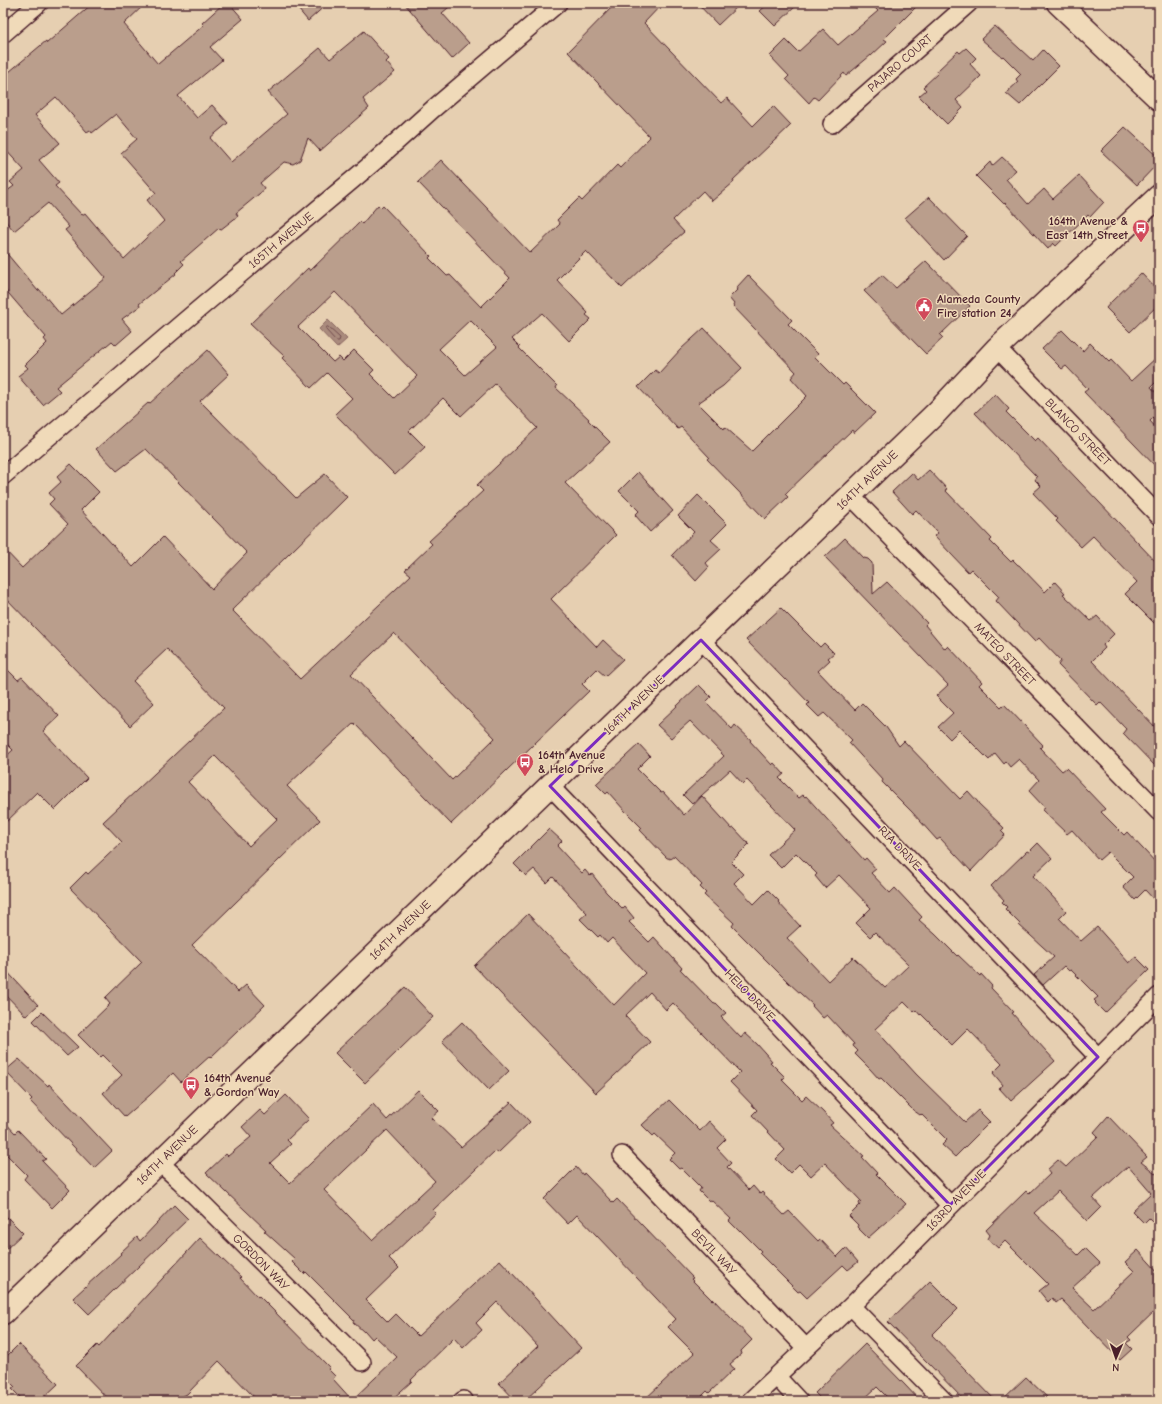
<svg xmlns="http://www.w3.org/2000/svg" width="1162" height="1404" viewBox="0 0 1162 1404" font-family="'Comic Neue',sans-serif">
<style>
.water{fill:#aa8b7d;stroke:#84605c}
.lines{fill:none;stroke-linecap:round;stroke-linejoin:round}
.shore{stroke:#704a4c;stroke-width:1}
.building{fill:#ba9e8c;stroke:#4a1f2b;fill-rule:evenodd}
.minor-casing{stroke:#4a1f2b;stroke-width:20}
.tertiary-casing{stroke:#4a1f2b;stroke-width:25}
.primary-casing{stroke:#4a1f2b;stroke-width:25}
.minor{stroke:#f0dab9;stroke-width:17}
.tertiary{stroke:#f0dab9;stroke-width:22}
.primary{stroke:#f0dab9;stroke-width:22}
.marked{fill:none;stroke:#7b2cbf;stroke-width:3;stroke-linejoin:round}
.labels{text-anchor:middle;stroke-width:3;stroke-linejoin:round;paint-order:stroke}
.street-label{font-size:12px;fill:#4a1f2b;stroke:#f0dab9}
.poi-label{font-size:12px;font-weight:bold;fill:#4a1f2b;stroke:#f0dab9;text-anchor:start}
</style>
<rect width="100%" height="100%" fill="#e6cfb1"/>
<filter id="ink" filterUnits="userSpaceOnUse"><feTurbulence type="fractalNoise" baseFrequency=".025" numOctaves="2"/><feDisplacementMap in="SourceGraphic" scale="8" xChannelSelector="R" yChannelSelector="G"/><feConvolveMatrix kernelMatrix="1 2 1 2 8 2 1 2 1" color-interpolation-filters="sRGB"/></filter>
<g filter="url(#ink)">
<path class="water" d="M328,320L347,339L337,348L319,329Z"/>
<g class="lines">
<path class="shore" d="M328,327L340,338L339,341H336L326,330V328Z"/>
</g>
<path class="building" d="M93,3H146L124,24L158,64L204,25L202,23L224,3H229L243,19L210,47L222,60L178,96L197,118L212,105L228,123L210,138L231,162L287,114L268,92L320,48L330,59L364,31L389,59L386,62L395,72L363,99L369,108L320,151L308,138L300,160L293,164L284,162L260,183L265,189L236,213L238,216L220,230L219,228L181,261L184,264L175,273L176,274L139,304L140,306L122,319L132,331L116,345L112,341L56,387L60,391L43,405L18,376L28,368L25,365L47,343L44,339L46,337L3,287V249L38,291L39,289L61,315L106,278L65,230L69,227L48,203L14,231L3,218V194L14,186L10,182L24,170L3,147V77L46,41L47,43ZM56,97L87,132L90,130L92,133L116,114L137,139L121,153L156,193L147,200L164,221L124,259L85,213L82,215L55,186L59,183L39,160L60,143L35,115Z
M293,3H328L308,21Z
M404,3H454L442,13L469,43L452,59Z
M616,3H663L644,23L721,103L727,98L753,126L773,106L791,125L733,180L734,182L712,201L703,191L673,220L684,232L648,263L622,288L586,251L557,280L588,313L586,315L591,319L569,341L542,313L512,339L520,347L519,348L557,386L556,388L589,419L588,420L610,442L565,483L616,535L551,599L597,647L603,640L623,659L605,676L597,669L582,684L589,691L451,824L354,723L287,786L320,820L192,945L238,992L246,985L265,1005L211,1057L210,1056L181,1082L173,1073L150,1095L125,1117L103,1093L122,1075L102,1055L100,1057L78,1035L110,1004L105,998L142,962L70,888L86,872L88,874L122,842L103,822L224,708L167,649L133,681L154,703L130,726L3,595V548L22,568L68,524L49,504L54,499L49,493L61,482L57,477L71,464L99,492L81,510L133,567L163,537L212,589L247,553L146,449L117,471L96,449L148,403L149,404L208,350L229,374L200,401L296,498L325,474L347,497L232,610L300,679L411,575L405,570L432,544L429,541L483,491L477,485L537,428L495,384L461,416L443,398L409,431L425,447L395,475L335,414L352,398L327,373L311,388L282,358L284,356L250,324L308,268L310,271L360,222L362,224L378,205L381,208L383,206L431,256L429,258L447,276L450,275L481,307L510,278L418,182L441,160L530,253L560,224L557,220L579,198L582,201L617,165L620,168L650,137L568,52ZM335,292L417,376L394,398L370,374L374,370L354,350L343,361L339,357L333,362L298,327ZM470,320L497,347L465,375L439,349ZM394,633L495,738L452,780L351,674ZM215,756L277,819L249,846L188,782Z
M697,3H741L718,25Z
M769,3H799L775,26L760,11Z
M870,3H920L884,39L887,41L871,56V55L846,76L844,73L818,100L814,97L809,103L786,79L789,76L770,56L786,40L798,52L823,29L838,45L878,11Z
M995,26L1033,61L1043,50L1059,66L1020,105L1006,93L1018,82L1016,79L1021,74L1003,56L1002,57L981,39Z
M966,48L976,58L970,64L981,76L956,100L963,108L947,124L919,96L926,90L923,87L938,73L937,71L958,51L960,53Z
M1125,127L1159,158V162L1137,185L1101,151Z
M1002,157L1016,170L1006,179L1028,204L1044,189L1053,199L1079,175L1104,202L1090,217L1088,215L1056,246L1053,243L1048,249L1005,203L1004,204L976,176L990,162L992,166Z
M929,197L967,236L944,260L905,218Z
M926,261L970,306L940,335L943,338L926,354L864,291L882,275L896,288Z
M1141,273L1159,292V304L1130,332L1106,308L1111,302Z
M748,275L792,320L788,324L818,354L815,357L843,385L845,383L875,413L854,433L852,430L785,494L788,497L765,519L707,459L709,457L681,427L678,429L638,387L655,370L659,373L681,349L704,328L742,368L723,386L698,403L724,429L725,427L752,451L807,396L791,378L796,372L733,306L734,304L729,298L738,289L737,287Z
M1062,330L1083,351L1090,343L1109,362L1111,360L1131,381L1159,355V379L1151,387L1159,396V412L1150,421L1159,431V470L1084,392L1088,389L1066,366L1062,369L1042,349Z
M995,394L1009,409L1006,412L1035,441L1038,438L1159,565V628L1125,594L1137,582L1093,536L1081,547L1056,521L1058,519L1033,493L1041,486L1035,480L1037,477L975,413Z
M929,470L947,489L945,490L992,539L990,541L1011,562L1013,560L1018,565H1019L1045,592L1055,582L1065,593L1063,594L1091,621L1097,616L1114,634L1103,645L1105,648L1092,661L1159,731V770L1123,733L1126,729L1100,702L1097,705L1058,665L1061,661L1039,638L1035,642L996,601L999,597L971,569L968,572L934,536L938,533L916,510L912,514L892,492L912,473L918,480Z
M638,472L673,511L650,532L635,515L639,511L619,491Z
M698,495L727,524L711,540L721,549L706,563L709,567L696,581L672,555L694,532L678,516Z
M845,538L864,558L868,559L872,563L873,594L887,582L927,623L925,625L945,649L948,646L982,682L979,685L1001,707L1004,704L1043,745L1040,748L1062,771L1066,768L1105,809L1101,812L1124,835L1127,832L1159,866V905L1145,890L1135,900L1123,887L1133,877L1108,852L1099,860L1072,830L1067,834L1042,810L1045,808L1029,791L1039,780L1019,759L1010,767L1006,762L1004,764L995,753L989,760L959,730L950,739L938,727L953,713L936,696L948,685L825,557Z
M781,608L820,647L824,643L834,653L828,658L830,660L818,671L855,710L862,703L886,727L899,746L904,741L960,799L968,791L978,802V803L1004,828L1001,831L1005,835L971,871L940,838L937,840L912,812L882,782L883,780L849,743L852,740L824,713L819,717L807,705L809,703L786,679L785,680L746,640Z
M3,665L18,680L22,677L59,716L43,731L87,778L55,810L37,792L3,825V759L13,750L3,740Z
M699,685L711,697L706,702L732,729L735,725L751,740L750,741L772,765L774,763L784,774L779,778L799,798L803,795L805,797L806,796L864,860L866,858L876,869L871,873L890,893L895,888L922,917L919,920L935,934L957,956L958,955L980,976L981,974L992,986L991,988L1014,1012L1012,1013L1055,1061L1011,1101L999,1088L1003,1085L993,1073L1002,1064L968,1029L952,1045L921,1014L920,1015L916,1010L914,1012L904,1002L875,1029L916,1074L965,1122L978,1110L990,1122L955,1157L942,1145L947,1140L921,1114L920,1115L913,1110L881,1078L879,1079L870,1069L855,1054L858,1051L853,1046L854,1044L827,1015L823,1018L812,1006L813,1005L789,983L732,926L734,923L704,895L706,893L700,887L702,885L674,856L670,859L668,858H667L640,830L642,828L625,811L608,792L606,794L596,784L639,744L650,756L637,769L661,793L663,792L684,815L702,796L732,829L734,828L749,844L731,862L743,874L734,883L754,904L768,890L779,901L778,902L800,926L787,938L828,981L853,957L885,988L909,965L875,932L870,937L856,923L871,908L839,875L825,888L815,876L817,874L796,853L781,868L768,855L795,830L747,780L743,784L730,770L692,804L683,795L724,756L690,721L671,738L657,725Z
M549,829L562,841L557,846L568,858L582,873L585,870L590,876L592,874L606,892L623,909L625,907L634,918L629,922L649,942L654,937L682,968L680,969L714,1004L716,1003L726,1013L721,1017L741,1038L745,1033L757,1044L772,1061L770,1062L785,1077L782,1080L802,1100L806,1096L823,1112L833,1123L830,1125L864,1156L862,1157L877,1173L876,1174L906,1204L868,1238L857,1227L858,1225L849,1216L860,1205L859,1203L861,1201L825,1163L811,1176L799,1164L790,1173L776,1159L785,1150L752,1115L757,1110L730,1082L740,1072L673,1003L666,1010L650,992L625,1016L650,1042L596,1093L474,966L528,914L614,1005L645,973L612,938L607,943L600,935L598,937L580,919L587,913L553,877L547,883L534,869L526,876L514,864Z
M1038,843L1052,858L1033,876L1066,911L1059,918L1081,941L1097,927L1129,963L1136,957L1149,970L1105,1013L1095,1003L1096,1002L1094,1000L1098,997L1071,970L1069,971L1064,966L1043,985L1034,975L1054,957L1019,925L1020,924L1005,909L1007,907L1002,902L1004,900L991,886L1027,851L1029,852Z
M3,967L38,1005L26,1016L3,992Z
M405,987L433,1017L365,1083L335,1053Z
M42,1012L78,1047L67,1056L33,1021Z
M462,1022L509,1071L489,1090L442,1041Z
M19,1059L48,1086L49,1084L112,1151L94,1168L30,1101L32,1099L5,1071Z
M418,1090L439,1111L431,1118L461,1147L511,1102L530,1122L498,1153L495,1151L433,1210L436,1213L389,1258L399,1268L366,1300L388,1322L396,1314L418,1336L500,1260L581,1348L524,1401H516L499,1383L538,1346L497,1302L476,1323L482,1330L463,1348L454,1338L411,1380L412,1381L390,1401H258L219,1361L187,1394L174,1401H110L76,1366L97,1345L99,1347L200,1238L241,1277L240,1278L258,1297L259,1296L272,1309L330,1368L328,1369L335,1376L333,1379L352,1400L397,1357L375,1336L372,1339L365,1331L364,1332L353,1322L354,1320L306,1272L304,1274L292,1262L295,1259L264,1231L266,1230L206,1173L226,1154L228,1156L251,1137L242,1127L260,1110L265,1115L286,1095L309,1119L287,1140L291,1144L270,1163L290,1183L373,1104L387,1120ZM387,1130L435,1181L372,1240L324,1190Z
M669,1100L700,1131L709,1121L726,1139L717,1148L731,1163L727,1167L749,1190L753,1186L760,1194L762,1192L784,1215L789,1211L818,1241L820,1239L837,1257L846,1248L858,1262L848,1270L843,1265L807,1298L800,1291L798,1292L759,1253L761,1251L740,1230L739,1231L729,1221L731,1219L711,1200L709,1201L699,1191L701,1188L681,1168L679,1169L669,1159L675,1153L655,1134L653,1136L642,1125Z
M1108,1116L1147,1157L1141,1162L1159,1176V1215L1152,1221L1149,1218L1144,1223L1132,1211L1151,1193L1128,1166L1093,1198L1101,1207L1087,1221L1058,1191L1034,1213L1078,1255L1085,1248L1100,1263L1072,1288L1094,1309L1134,1271L1125,1262L1138,1250L1159,1273V1307L1128,1337L1131,1340L1126,1343L1132,1349L1120,1360L1061,1299L1056,1303L1052,1298L1048,1302L1039,1291L1048,1284L1005,1241L998,1248L988,1239L990,1235L986,1230L1026,1191L1029,1194L1050,1174L1047,1170L1058,1160L1066,1167L1098,1136L1094,1132Z
M3,1120L15,1133L18,1130L46,1159L42,1161L70,1190L52,1208L24,1179L27,1175L3,1151Z
M576,1167L583,1175L584,1173L613,1203L617,1199L693,1278L691,1279L712,1300L713,1299L752,1340L741,1351L742,1354L730,1364L734,1369L709,1393L707,1391L697,1401H643L694,1353L668,1327L676,1319L577,1215L568,1224L544,1199Z
M174,1205L188,1219L89,1314L73,1298L121,1254L120,1253L137,1237L140,1241Z
M3,1213L23,1233L3,1252Z
M930,1281L958,1309L932,1335L996,1401H965L888,1322Z
M19,1344L58,1384L40,1401H24L12,1389L15,1387L3,1375V1360Z
M865,1344L905,1385L920,1401H891L877,1387L862,1401H823L815,1393Z
M1026,1377L1051,1401H1001Z"/>
<g class="lines">
<defs>
<path id="minor" d="M3,34L39,3
M832,124L969,3
M997,348L1159,516
M3,476L187,319L375,161L433,109L558,3
M851,496L1159,812
M701,640L1098,1057
M550,786L950,1205
M622,1155L806,1348
M159,1162L180,1181L362,1362
M851,1306L944,1401
M776,1376L799,1401
M462,1401L464,1400
M750,1401L851,1306L1159,996"/>
<path id="tertiary" d="M3,1313L937,412L997,348L1159,196"/>
<path id="primary" d="M1058,3L1159,99"/>
</defs>
<use href="#minor" class="minor-casing"/>
<use href="#tertiary" class="tertiary-casing"/>
<use href="#primary" class="primary-casing"/>
<use href="#minor" class="minor"/>
<use href="#tertiary" class="tertiary"/>
<use href="#primary" class="primary"/>
</g>
</g>
<path class="marked" d="M701,640L1098,1057L950,1205L550,786Z"/>
<defs>
<symbol id="bus-pin" viewBox="-11 -11 22 30"><path d="M0 17L-7.5 6A9.5 9.5 0 1 1 7.5 6Z" fill="#d1495b" stroke="#f0dab9"/><path d="M-5-6H5V4H4V6H2V4H-2V6H-4V4H-5ZM-3.5-4V0h7V-4ZM-3.5 1.2v1.5H-2V1.2ZM2 1.2v1.5H3.5V1.2Z" fill="#fff"/></symbol>
<symbol id="civic-pin" viewBox="-11 -11 22 30"><path d="M0 17L-7.5 6A9.5 9.5 0 1 1 7.5 6Z" fill="#d1495b" stroke="#f0dab9"/><path d="M-.6-6.5H3V-4.5H.6V-3L4-1V1h2V6H-6V1h2V-1L-.6-3ZM-1.2 2.5V6h2.4V2.5Z" fill="#fff"/></symbol>
</defs>
<g fill-rule="evenodd">
<use href="#bus-pin" x="1131" y="218" width="20" height="27"/>
<use href="#civic-pin" x="914" y="296" width="20" height="27"/>
<use href="#bus-pin" x="515" y="752" width="20" height="27"/>
<use href="#bus-pin" x="181" y="1075" width="20" height="27"/>
</g>
<g class="labels">
<g class="street-label">
<text transform="translate(900 63) rotate(-41)" y="4">PAJARO COURT</text>
<text transform="translate(281 240) rotate(-40)" y="4">165TH AVENUE</text>
<text transform="translate(1078 432) rotate(46)" y="4">BLANCO STREET</text>
<text transform="translate(867 480) rotate(-44)" y="4">164TH AVENUE</text>
<text transform="translate(1005 654) rotate(46)" y="4">MATEO STREET</text>
<text transform="translate(634 705) rotate(-44)" y="4">164TH AVENUE</text>
<text transform="translate(900 848) rotate(46)" y="4">RIA DRIVE</text>
<text transform="translate(400 930) rotate(-44)" y="4">164TH AVENUE</text>
<text transform="translate(750 995) rotate(46)" y="4">HELO DRIVE</text>
<text transform="translate(167 1155) rotate(-44)" y="4">164TH AVENUE</text>
<text transform="translate(956 1200) rotate(-46)" y="4">163RD AVENUE</text>
<text transform="translate(714 1252) rotate(46)" y="4">BEVIL WAY</text>
<text transform="translate(261 1262) rotate(45)" y="4">GORDON WAY</text>
</g>
<g class="poi-label">
<text x="1128" y="225" text-anchor="end">164th Avenue &amp;<tspan x="1128" dy="14">East 14th Street</tspan></text>
<text x="937" y="303">Alameda County<tspan x="937" dy="14">Fire station 24</tspan></text>
<text x="538" y="759">164th Avenue<tspan x="538" dy="14">&amp; Helo Drive</tspan></text>
<text x="204" y="1082">164th Avenue<tspan x="204" dy="14">&amp; Gordon Way</tspan></text>
</g>
</g>
<rect width="1162" height="1404" fill="none" stroke="#f0dab9" stroke-width="16"/>
<rect x="8" y="8" width="1146" height="1388" fill="none" stroke="#4a1f2b" stroke-width="1.5" filter="url(#ink)"/>
<g transform="translate(1116 1358) rotate(182)" stroke="#f0dab9" stroke-width="3" paint-order="stroke">
<path d="M0-3L7 15L0 10L-7 15Z" fill="#4a1f2b"/>
<text y="-6" font-size="11" font-weight="bold" text-anchor="middle" fill="#4a1f2b">N</text>
</g>
</svg>
